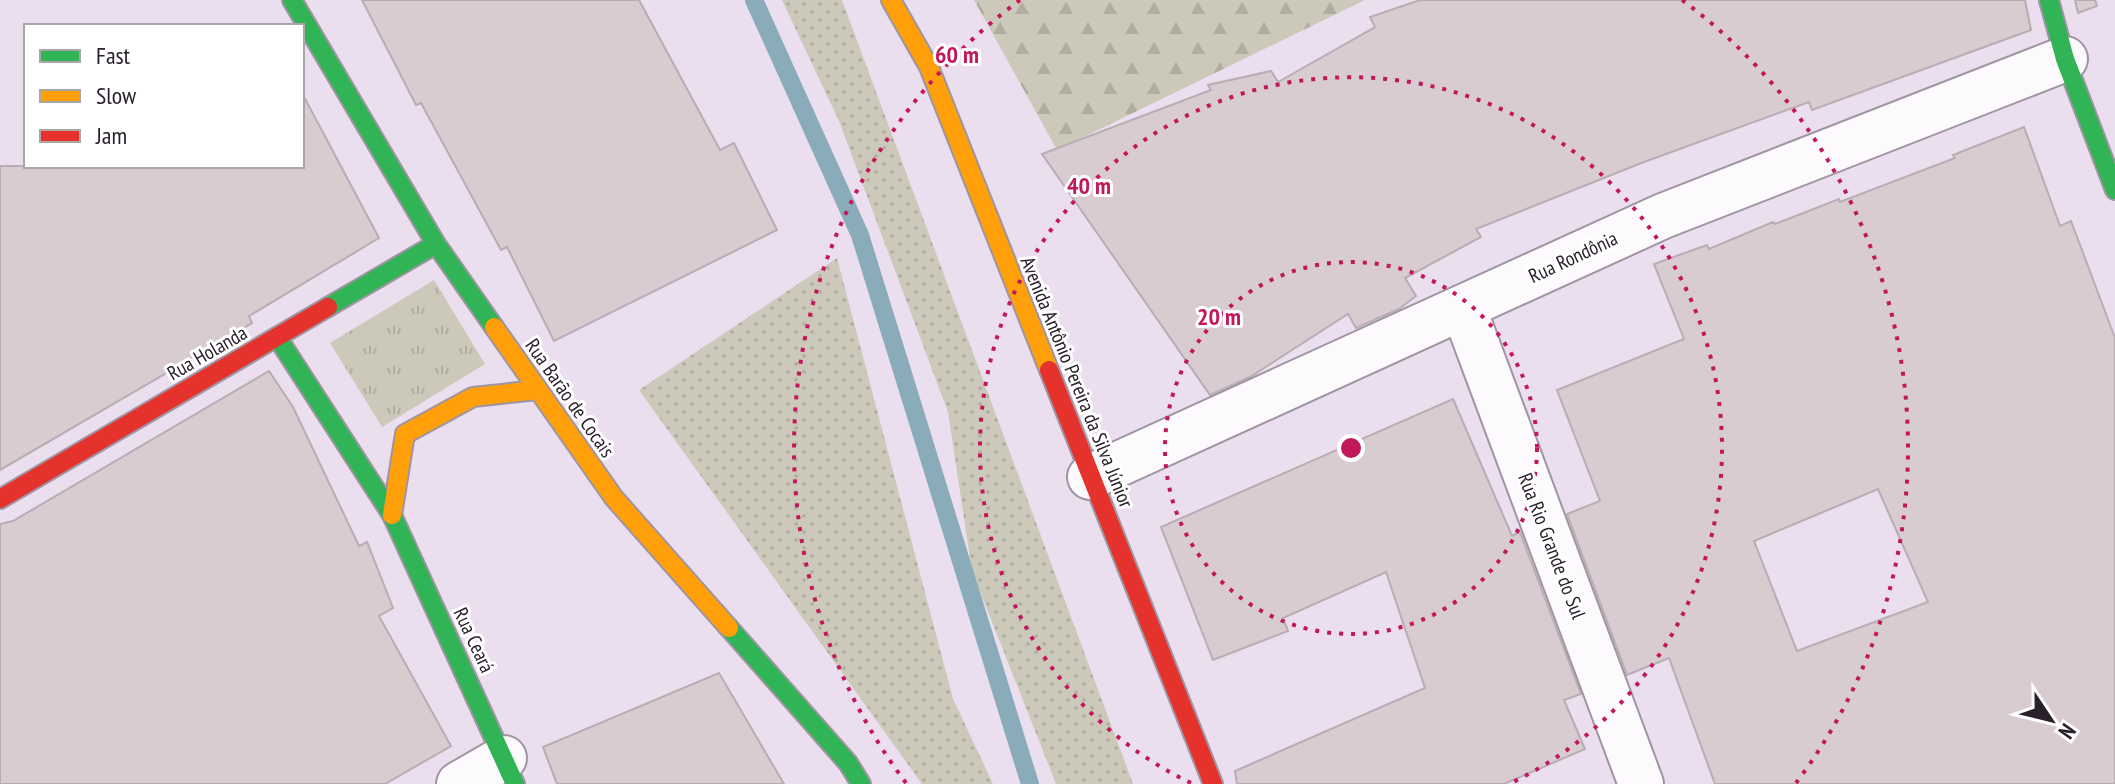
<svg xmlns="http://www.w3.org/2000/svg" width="2115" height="784" viewBox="0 0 2115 784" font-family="'PT Sans Narrow',sans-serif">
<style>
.grass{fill:url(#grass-dots)}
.forest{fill:url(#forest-firs)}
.park{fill:url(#park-tufts)}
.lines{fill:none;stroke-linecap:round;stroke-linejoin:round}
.stream{stroke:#8aacba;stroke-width:18}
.building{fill:#d9ccd1;stroke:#b9acb2;stroke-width:2;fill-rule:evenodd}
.street-casing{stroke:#9f95a2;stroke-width:48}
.fast-casing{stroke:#9f95a2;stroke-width:22}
.slow-casing{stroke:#9f95a2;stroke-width:22}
.jam-casing{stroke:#9f95a2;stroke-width:22}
.street{stroke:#fcfafc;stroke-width:44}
.fast{stroke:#30b455;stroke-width:18}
.slow{stroke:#ff9f0a;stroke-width:18}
.jam{stroke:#e5322d;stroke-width:18}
.ring{fill:none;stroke:#c2185b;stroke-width:4;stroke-dasharray:4 8}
.labels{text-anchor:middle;stroke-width:6;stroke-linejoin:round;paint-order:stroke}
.street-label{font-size:20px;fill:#29202b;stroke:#fff}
.centre{fill:#c2185b;stroke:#fff;stroke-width:4}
.ring-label{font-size:24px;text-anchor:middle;font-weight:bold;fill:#c2185b;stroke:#fff;stroke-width:6;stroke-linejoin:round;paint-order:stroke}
</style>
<defs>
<pattern id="grass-dots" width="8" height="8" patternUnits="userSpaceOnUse" patternTransform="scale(2)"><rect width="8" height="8" fill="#ccc9ba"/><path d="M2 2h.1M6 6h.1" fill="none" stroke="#afaca0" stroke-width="1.8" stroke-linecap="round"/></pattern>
<pattern id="forest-firs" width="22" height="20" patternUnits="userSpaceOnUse" patternTransform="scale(2)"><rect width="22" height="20" fill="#ccc9ba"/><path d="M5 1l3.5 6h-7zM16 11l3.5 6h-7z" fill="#afaca0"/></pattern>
<pattern id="park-tufts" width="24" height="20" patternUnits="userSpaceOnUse" patternTransform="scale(2)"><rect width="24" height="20" fill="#ccc9ba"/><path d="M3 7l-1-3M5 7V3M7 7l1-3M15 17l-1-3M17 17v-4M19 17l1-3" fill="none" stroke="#afaca0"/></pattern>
</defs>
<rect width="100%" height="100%" fill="#ebdeee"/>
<path class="grass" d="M782,0H842L1133,784H1056L972,571L948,412L839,121Z
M837,258L953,699L993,784H922L639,390Z"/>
<path class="forest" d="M974,0H1365L1057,150Z"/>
<path class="park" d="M434,280L485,364L382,427L330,343Z"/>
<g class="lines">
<path class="stream" d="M754,0L860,235L1030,784"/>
</g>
<path class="building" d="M362,0H639L720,150L734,143L777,230L554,341L507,247L501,250L421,103L416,105Z
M1420,0H2025L2031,30L1812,110L1809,102L1644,162L1476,229L1481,237L1405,278L1416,296L1399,309L1356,328L1348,314L1250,377L1210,395L1042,154L1211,90L1208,85L1271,71L1278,82L1375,27L1370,17Z
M2075,0H2095L2097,6L2078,13Z
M302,93L379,238L249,316L252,323L0,470V166H302Z
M2024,127L2060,226L2071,221L2115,338V784H1715L1669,658L1627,675L1567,514L1600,501L1557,390L1684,339L1654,264L1707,245L1709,249L1773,222L1775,224L1839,199L1840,202L1955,158L1953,155ZM1878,489L1928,602L1797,651L1754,541Z
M269,371L293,407L359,546L367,542L393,608L379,616L451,746L385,784H0V524L13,521Z
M1453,399L1512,536L1520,532L1581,694L1564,700L1585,749L1504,784H1237L1235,771L1425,688L1386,572L1283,618L1288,631L1213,660L1161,527Z
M719,673L784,784H557L543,747Z"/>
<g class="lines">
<defs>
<path id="street" d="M1463,307L1641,784
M1090,477L1663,216L2065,59
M459,784L504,758"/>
<path id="fast" d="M292,0L436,244L494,327
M2049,0L2065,59L2115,190
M328,307L436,244
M277,337L392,515L515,784
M729,628L848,763L861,784"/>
<path id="slow" d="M891,0L929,67L1049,370
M494,327L614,498L729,628
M392,515L405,434L473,397L537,390"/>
<path id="jam" d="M1049,370L1213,784
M0,499L328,307"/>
</defs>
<use href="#street" class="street-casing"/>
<use href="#fast" class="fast-casing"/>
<use href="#slow" class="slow-casing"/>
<use href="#jam" class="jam-casing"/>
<use href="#street" class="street"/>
<use href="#fast" class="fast"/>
<use href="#slow" class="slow"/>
<use href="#jam" class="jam"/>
</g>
<g class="ring">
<circle cx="1351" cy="448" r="186"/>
<path d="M1191 783A371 371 0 1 1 1511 783"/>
<path d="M906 783A557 557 0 0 1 1020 0M1682 0A557 557 0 0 1 1796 783"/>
</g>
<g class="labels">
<g class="street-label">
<text transform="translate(1573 257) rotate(-25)" y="7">Rua Rondônia</text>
<text transform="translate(207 353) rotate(-30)" y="7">Rua Holanda</text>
<text transform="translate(1077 382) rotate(68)" y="7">Avenida Antônio Pereira da Silva Júnior</text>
<text transform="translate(570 398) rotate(55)" y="7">Rua Barão de Cocais</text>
<text transform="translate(1552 546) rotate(69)" y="7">Rua Rio Grande do Sul</text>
<text transform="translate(474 640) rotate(65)" y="7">Rua Ceará</text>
</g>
</g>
<circle cx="1351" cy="448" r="12" class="centre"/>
<g class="ring-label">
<text x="957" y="63">60 m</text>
<text x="1089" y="194">40 m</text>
<text x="1219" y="325">20 m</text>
</g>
<rect x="24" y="24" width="280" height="144" fill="#ffffff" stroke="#a9a6aa" stroke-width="2"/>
<rect x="40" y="50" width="40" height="12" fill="#30b455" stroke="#a9a6aa" stroke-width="2"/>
<text x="96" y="64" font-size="24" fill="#29202b">Fast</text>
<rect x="40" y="90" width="40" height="12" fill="#ff9f0a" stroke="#a9a6aa" stroke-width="2"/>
<text x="96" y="104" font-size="24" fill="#29202b">Slow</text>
<rect x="40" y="130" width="40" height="12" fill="#e5322d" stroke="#a9a6aa" stroke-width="2"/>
<text x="96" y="144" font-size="24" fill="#29202b">Jam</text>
<g transform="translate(2051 720) rotate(125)" stroke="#ffffff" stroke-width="6" paint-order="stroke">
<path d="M0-6L14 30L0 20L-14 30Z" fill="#29202b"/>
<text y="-12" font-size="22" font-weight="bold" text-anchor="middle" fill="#29202b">N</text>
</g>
</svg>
